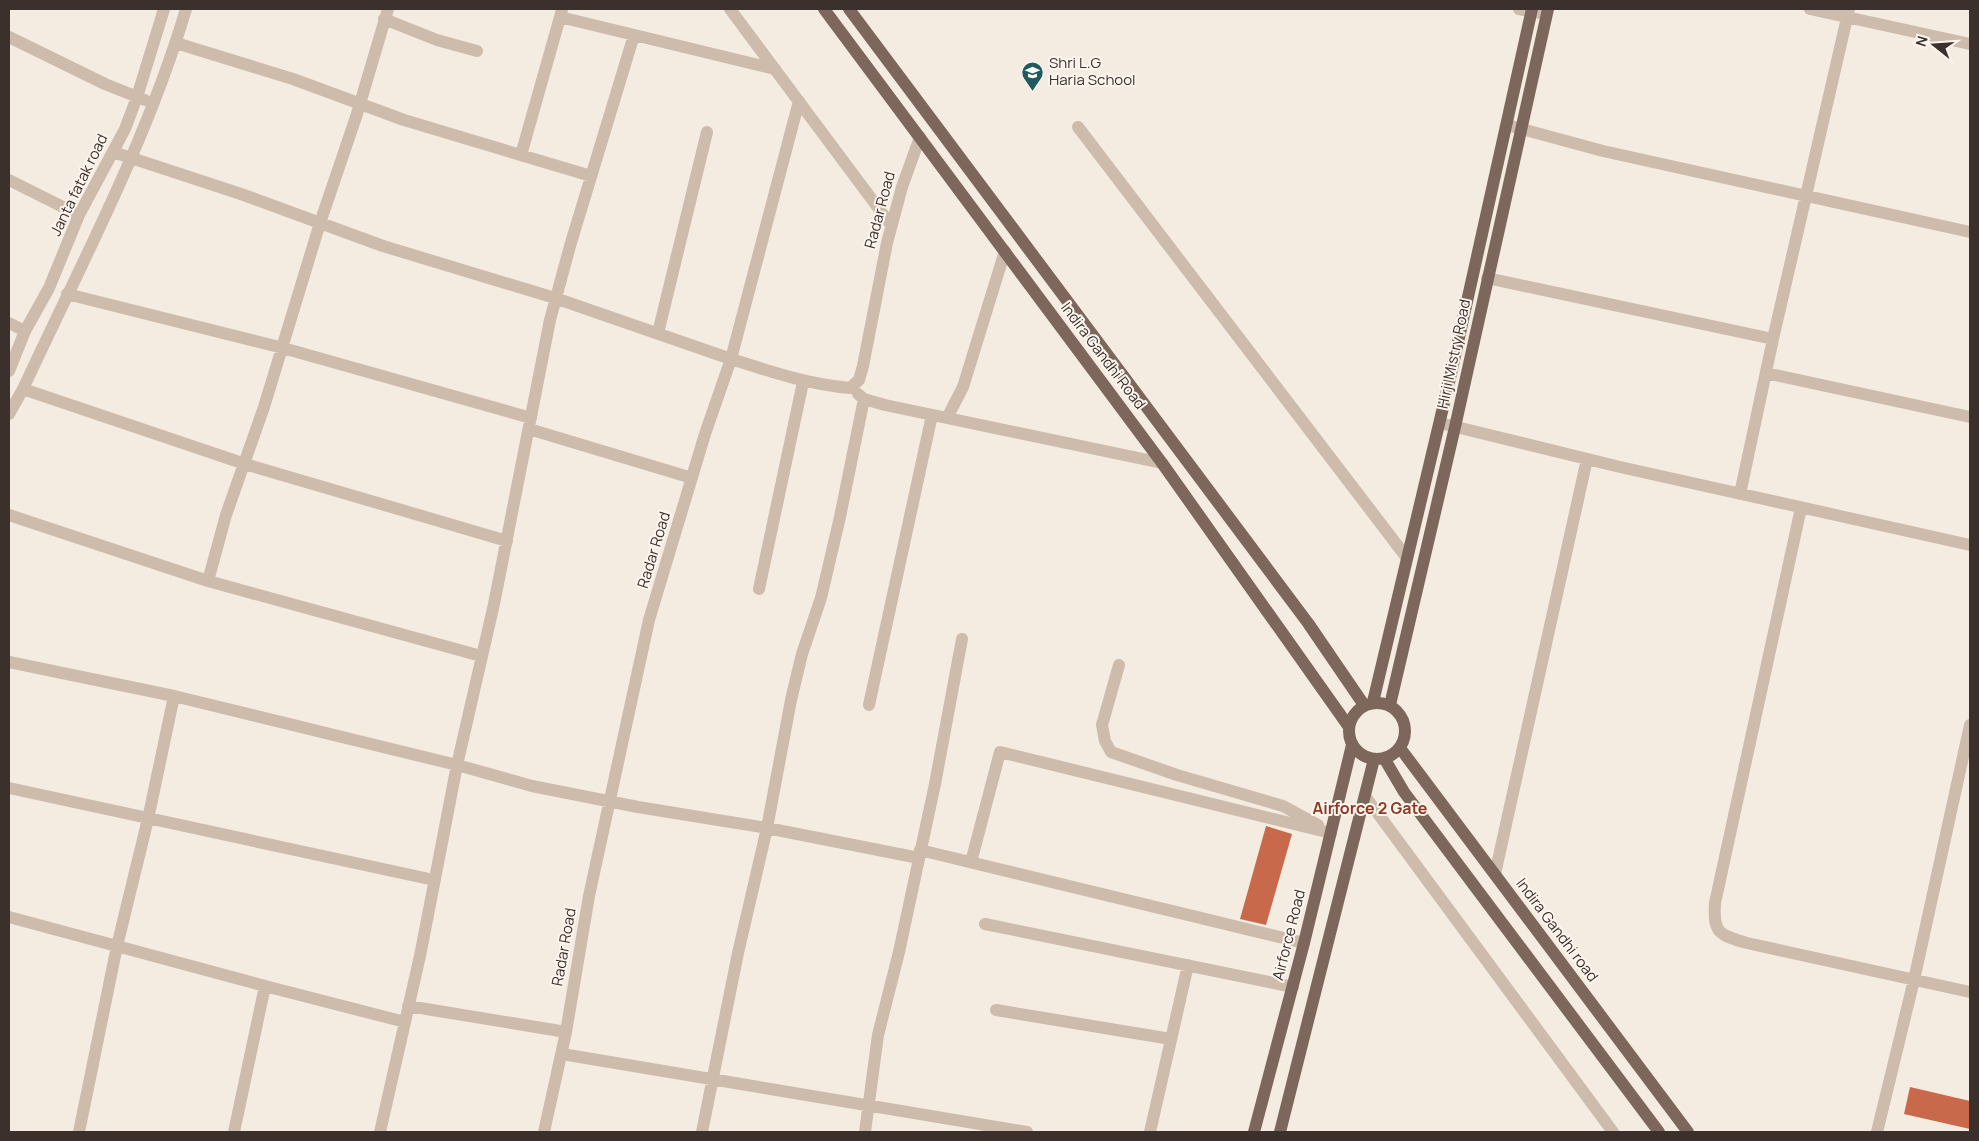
<svg xmlns="http://www.w3.org/2000/svg" width="1979" height="1141" viewBox="0 0 1979 1141" font-family="Manrope,sans-serif">
<style>
.building{fill:#c8694b}
.lines{fill:none;stroke-linecap:round;stroke-linejoin:round}
.minor{stroke:#cdbbac;stroke-width:12}
.major{stroke:#7d675c;stroke-width:12}
.labels{text-anchor:middle;stroke-width:4;stroke-linejoin:round;paint-order:stroke}
.poi-label{font-size:15px;fill:#3b302b;stroke:#fbf5ee;text-anchor:start}
.street-label{font-size:15px;fill:#3b302b;stroke:#fbf5ee}
.neighbourhood-label{font-size:16px;font-weight:bold;fill:#8c3b22;stroke:#fbf5ee}
</style>
<rect width="100%" height="100%" fill="#f4ebe1"/>
<path class="building" d="M1266,826L1292,834L1266,925L1240,919Z
M1910,1087L1970,1101V1129L1904,1114Z"/>
<g class="lines">
<path class="minor" d="M730,9L891,225
M1519,9L1546,14
M1810,9L1970,44
M560,17L775,69
M384,19L437,40L477,51
M9,37L105,84L145,100
M176,43L293,79L404,120L591,176
M1507,125L1603,151L1970,232
M1078,127L1407,558
M113,152L241,194L383,246L555,298L731,359L799,101
M521,155L562,10
M9,180L79,215
M1487,278L1773,339
M67,294L283,348L531,418
M9,323L25,331
M658,333L707,132
M9,371L25,331L49,288L79,215L125,129L137,97L164,9
M1766,373L1970,417
M23,389L245,464L507,541
M858,394L864,399L885,405L1162,463
M9,414L23,389C81,264 147,141 186,9
M947,418L963,387L1005,251
M1440,423L1620,467L1970,545
M529,429L692,478
M1740,494L1773,339L1849,9
M1801,508L1715,903C1713,933 1719,935 1747,943L1970,992
M9,515L208,581L481,656
M208,581L226,515L264,407L320,223L356,117L388,9
M759,589L803,382
M9,662L174,696L457,765L532,786L638,807L767,828L919,858
M1119,665L1102,725L1105,741L1111,752L1177,775L1283,806L1318,825
M869,705L932,415
M9,788L434,880
M1365,796L1613,1132
M920,850L1304,943
M971,862L1000,752L1331,833
M1495,874L1587,459
M9,917L265,986L405,1022
M985,924L1293,987
M408,1006L566,1032
M996,1010L1171,1039
M562,1054L1027,1132
M79,1132L117,946L148,819L174,696
M234,1132L265,986
M380,1132L420,956L457,765L494,604L550,320L570,246L634,35
M544,1132L566,1032L589,896L649,620L705,434L731,359C772,372 807,384 850,388L859,380L863,366L887,243L902,187L920,137
M702,1132L738,953L767,828L791,700L802,654L821,598L840,517L864,399
M865,1132L878,1035L899,952L935,784L962,639
M1150,1132L1188,965
M1877,1132L1914,980L1970,725"/>
<path class="major" d="M824,9L1162,463L1349,727
M849,9L1308,623L1364,705
M1373,702L1450,378L1532,9
M1349 731a28 28 0 1 1 56 0a28 28 0 1 1-56 0Z
M1390,705L1455,427L1548,9
M1400,748L1688,1132
M1384,758L1404,792L1659,1132
M1254,1132L1304,943L1352,745
M1280,1132L1374,759"/>
</g>
<defs>
<symbol id="school-pin" viewBox="-11 -11 22 30"><path d="M0 17L-7.5 6A9.5 9.5 0 1 1 7.5 6Z" fill="#1f5a5e" stroke="#fbf5ee"/><path d="M0-5L7-2L0 1L-7-2ZM-4 1L0 2.5L4 1V4Q0 6-4 4Z" fill="#fff"/></symbol>
</defs>
<g fill-rule="evenodd">
<use href="#school-pin" x="1020" y="60" width="25" height="34"/>
</g>
<g class="labels">
<g class="poi-label">
<text x="1049" y="68">Shri L.G<tspan x="1049" dy="17">Haria School</tspan></text>
</g>
<g class="street-label">
<text transform="translate(79 185) rotate(-64)" y="5">Janta fatak road</text>
<text transform="translate(880 210) rotate(-75)" y="5">Radar Road</text>
<text transform="translate(1454 354) rotate(-78)" y="5">Hirji Mistry Road</text>
<text transform="translate(1103 356) rotate(53)" y="5">Indira Gandhi Road</text>
<text transform="translate(654 550) rotate(-73)" y="5">Radar Road</text>
<text transform="translate(1557 930) rotate(53)" y="5">Indira Gandhi road</text>
<text transform="translate(1289 935) rotate(-76)" y="5">Airforce Road</text>
<text transform="translate(564 947) rotate(-80)" y="5">Radar Road</text>
</g>
<g class="neighbourhood-label">
<text x="1370" y="814">Airforce 2 Gate</text>
</g>
</g>
<rect width="1979" height="1141" fill="none" stroke="#3b302b" stroke-width="20"/>
<g transform="translate(1934 45) rotate(287)" stroke="#fbf5ee" stroke-width="4" paint-order="stroke">
<path d="M0-4L9 19L0 12L-9 19Z" fill="#3b302b"/>
<text y="-8" font-size="14" font-weight="bold" text-anchor="middle" fill="#3b302b">N</text>
</g>
</svg>
